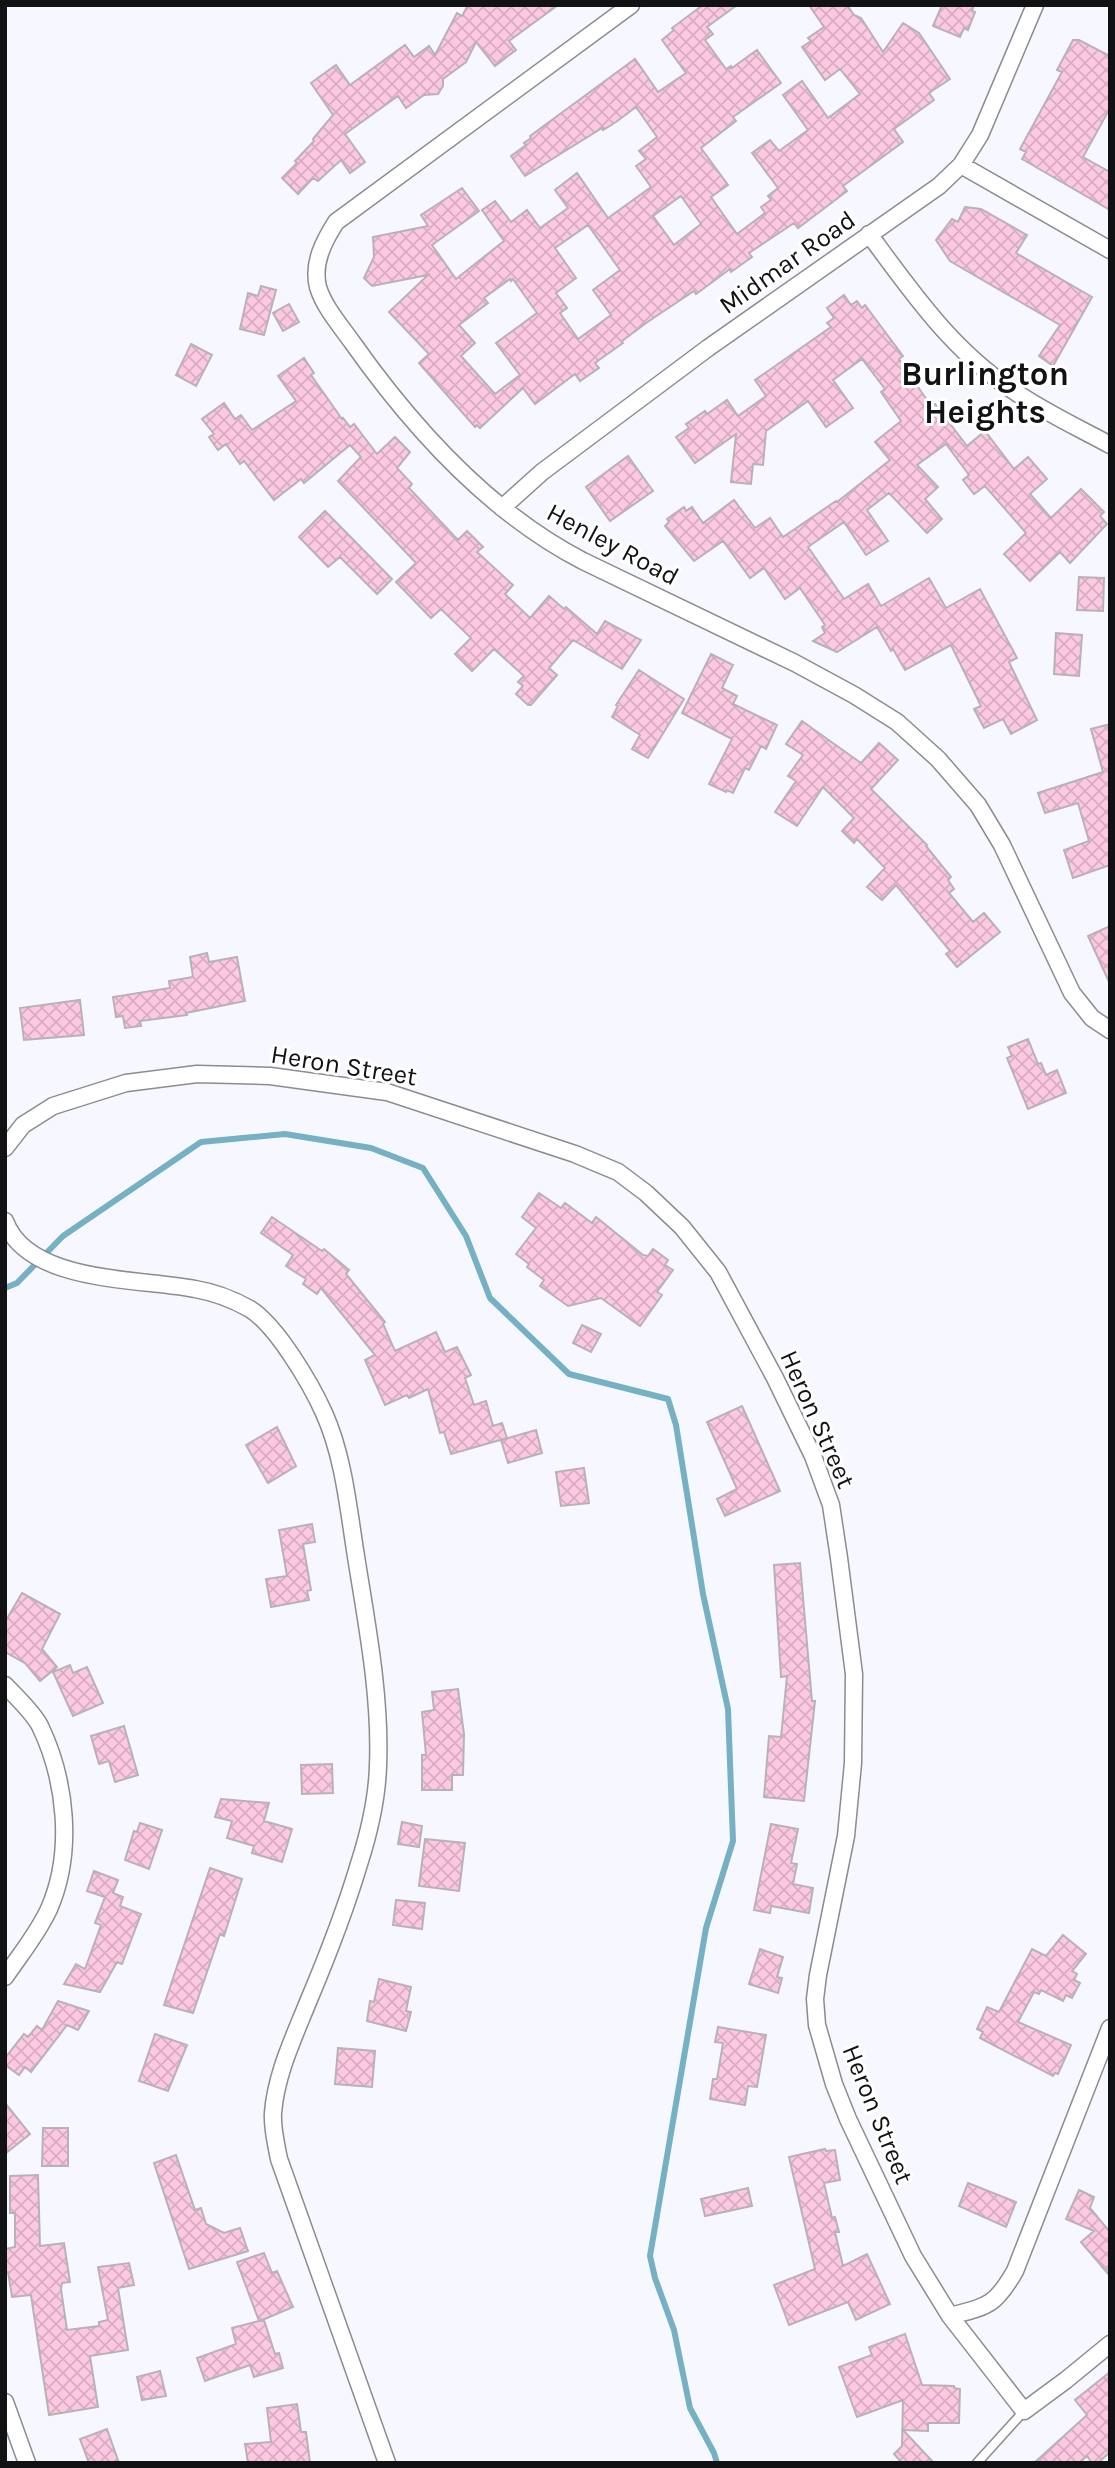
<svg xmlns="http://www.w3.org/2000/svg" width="1115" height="2468" viewBox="0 0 1115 2468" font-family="Karla,sans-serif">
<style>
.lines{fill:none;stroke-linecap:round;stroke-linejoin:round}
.stream{stroke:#76b0c3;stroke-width:6}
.building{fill:url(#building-cross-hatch);stroke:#b9b2b5;stroke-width:2;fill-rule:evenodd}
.service-casing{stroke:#8b8c92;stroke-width:11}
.minor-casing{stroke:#8b8c92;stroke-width:19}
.service{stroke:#fff;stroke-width:8}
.minor{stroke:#fff;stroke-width:16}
.labels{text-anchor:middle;stroke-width:6;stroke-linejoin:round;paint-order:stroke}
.street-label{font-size:26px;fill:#111214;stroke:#fff}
.district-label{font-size:33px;font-weight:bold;fill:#111214;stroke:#fff}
</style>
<defs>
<pattern id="building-cross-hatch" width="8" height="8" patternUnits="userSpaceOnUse" patternTransform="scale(1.75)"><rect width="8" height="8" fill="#fdc9e2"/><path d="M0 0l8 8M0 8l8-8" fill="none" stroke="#d8acc1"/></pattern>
</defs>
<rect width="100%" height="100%" fill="#f7f8ff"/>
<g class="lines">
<path class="stream" d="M5,1288L17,1283L63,1236L201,1142L285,1134L371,1148L423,1168L466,1236L490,1298L569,1374L668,1399L676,1425L703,1594L728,1709L733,1841L706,1928L650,2256L655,2278L674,2330L690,2408L714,2453L717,2463"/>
</g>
<path class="building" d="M468,5H558L509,41L516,50L495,66L476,42L466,62L443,79V86L438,94L424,95L406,108L398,96L345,134L365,162L350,173L341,160L318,181L313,178L298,194L282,178L297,163L295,161L314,141L313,139L333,115L311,83L336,65L350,85L405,45L414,57L429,46L435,55L457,13L462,16Z
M703,5H737L707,27L713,34L705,40L726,69L731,66L732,68L757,50L781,83L733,117L736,121L701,148L728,185L711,197L737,234L765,213L761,207L771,200L768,196L778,188L752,153L770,140L779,151L808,130L783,95L802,81L828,118L860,94L840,69L825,80L802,47L811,41L808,38L824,27L809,5H847L854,15L861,18L883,52L903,23L919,33L950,79L929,93L934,100L894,129L903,142L843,186L847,191L798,228L794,223L749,253L752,257L731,272L730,269L696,294L694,291L649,321L622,341L623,343L595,363L599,368L580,381L575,374L535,404L523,388L480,428L477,425L475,427L419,363L429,354L389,312L428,275L372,286L364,278L374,257L373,237L428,226L421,215L462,188L479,211L432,245L456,279L504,241L482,210L495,201L511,222L527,210L540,228L568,208L555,190L577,173L608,218L651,187L636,166L646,159L639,151L657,137L636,107L616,122L603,130L602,128L525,176L511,156L526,145L524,143L531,138L530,136L635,59L658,92L686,73L662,40L674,30L672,28ZM681,196L701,224L674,245L653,216ZM588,225L620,270L593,290L611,315L578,339L560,313L567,308L556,293L576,278L555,248ZM510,279L511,281L513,279L537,313L496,343L520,375L495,394L461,356L475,343L459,325L488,303L484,298Z
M942,5H974L972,11L975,12L968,30L964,28L960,37L933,26Z
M1073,40H1079L1110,56V108L1083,157L1110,172V210L1022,159L1026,152L1020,149L1062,72L1057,70Z
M965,207L981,209L1027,235L1016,253L1092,297L1053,366L1039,356L1060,325L950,261L936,240L952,219L958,222Z
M261,286L276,290L264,335L240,329L248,293L258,296Z
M844,295L851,305L857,301L862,308L865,305L903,356L899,359L931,406L935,404L967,446L985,431L1014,469L1028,457L1047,479L1030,494L1051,518L1081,489L1104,512L1100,516L1107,524L1070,563L1060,552L1030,581L1004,554L1026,533L985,486L974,494L963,480L969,475L946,444L917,465L938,487L925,499L942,519L927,533L889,493L867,510L888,541L866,555L844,522L808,547L844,599L868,584L881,606L929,578L946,608L980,589L1017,658L1009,662L1037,720L1011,734L1003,719L984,728L974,709L981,706L951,645L905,670L893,649L891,651L877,627L837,652L813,641L825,633L822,627L825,625L800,588L785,599L764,568L750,578L723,541L694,561L665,526L669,522L667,519L684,507L686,511L692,507L703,523L734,500L755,528L770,518L783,537L836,501L837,502L890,460L875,442L901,421L881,392L885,389L862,359L833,380L853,408L826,427L808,401L766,431L763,465L753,464L751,484L731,482L736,434L695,463L676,437L689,428L686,424L705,411L707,414L727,400L738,416L766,396L755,380L831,327L827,323L834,318L827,308Z
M289,304L299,322L283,331L273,313Z
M191,344L212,355L196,386L176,375Z
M304,358L314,373L311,375L342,419L343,418L350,427L354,424L377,454L395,437L410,452L397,468L412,484L409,488L458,540L467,531L483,547L477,552L513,585L505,594L530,618L549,596L564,609L566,607L597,634L605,621L641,640L622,669L573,640L549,668L557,675L531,705H528L516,694L523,686L518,682L524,676L494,649L472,671L455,654L471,638L441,609L431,618L396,582L416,563L338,481L361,457L350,445L304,483L301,479L274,500L244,461L240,464L226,444L218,450L209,437L214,434L202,419L224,403L235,419L241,415L252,430L296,401L278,376Z
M628,456L653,491L610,521L586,487Z
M325,511L392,579L377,594L340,557L328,567L299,537Z
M1079,577L1104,578L1103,611L1077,610Z
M1056,633L1082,635L1079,676L1054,674Z
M711,654L733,665L722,688L737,696L733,704L777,725L766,749L761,746L749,770L745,768L733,793L727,790L726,792L709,784L732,739L682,713Z
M639,670L684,699L648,758L632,749L640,735L612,717L618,706L616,705Z
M802,721L861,763L879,743L898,760L871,789L927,845L926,846L951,877L948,880L954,889L949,893L973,922L984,913L1000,932L957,967L946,954L950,951L896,885L882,900L867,887L885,868L857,839L854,843L842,831L854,818L823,787L797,826L775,812L796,781L788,776L803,755L786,744Z
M1110,724V865L1073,878L1064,850L1089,841L1078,803L1045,813L1038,793L1103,772L1091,729Z
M1110,926V984L1088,936Z
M207,953L209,962L237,957L245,1001L186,1013L187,1015L140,1021L141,1026L125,1028L123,1016L116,1017L113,997L170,988L169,981L193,977L190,957Z
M80,1000L84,1035L24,1040L20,1008Z
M1028,1039L1038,1064L1041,1063L1046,1075L1057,1070L1066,1093L1028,1109L1007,1058L1012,1056L1008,1047Z
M539,1193L561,1208L565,1203L592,1223L596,1217L643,1255L648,1256L653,1249L668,1260L665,1265L673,1270L657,1292L662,1295L640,1326L601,1298L568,1306L540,1286L544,1280L527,1267L529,1264L516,1254L536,1228L522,1217Z
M272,1217L322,1251L324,1249L349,1270L346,1274L385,1322L383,1324L395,1351L436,1332L445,1352L457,1347L471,1375L465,1378L474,1405L486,1401L493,1426L502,1423L507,1438L451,1454L444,1432L440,1433L428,1389L409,1398L407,1395L385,1405L365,1360L375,1355L321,1288L317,1294L303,1284L306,1279L286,1266L293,1255L261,1233Z
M582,1325L601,1334L591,1352L573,1343Z
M742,1406L780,1491L725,1516L717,1499L737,1489L707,1422Z
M277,1427L296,1466L268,1483L246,1445Z
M536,1430L542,1453L508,1463L501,1440Z
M584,1468L589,1503L561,1506L556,1472Z
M312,1524L315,1542L303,1544L311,1590L307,1591L309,1600L271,1607L266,1579L287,1576L279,1530Z
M800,1563L812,1701H815L804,1801L764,1797L769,1736L781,1737L787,1676L781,1677L774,1565Z
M22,1593L60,1614L42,1649L57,1667L40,1681L25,1663L5,1652V1622Z
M70,1665L73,1673L87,1667L103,1703L73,1716L53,1672Z
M458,1689L464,1734L463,1775H452V1790H422V1755H426L422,1712L434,1710L432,1692Z
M124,1726L138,1775L115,1782L109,1761L99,1764L91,1736Z
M332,1764L333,1793L302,1794L301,1765Z
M221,1799L269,1803L264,1821L292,1829L282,1862L252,1853L254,1846L227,1838L232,1821L215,1817Z
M402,1822L422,1826L419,1847L398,1844Z
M140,1823L162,1830L149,1869L125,1860L134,1831L137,1832Z
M771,1824L798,1829L791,1863L797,1864L793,1884L813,1888L809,1913L771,1906L770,1913L754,1910Z
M425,1839L465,1843L459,1891L419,1886Z
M210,1868L242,1879L224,1936L220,1934L193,2013L164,2005Z
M94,1871L118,1880L113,1893L123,1897L120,1906L141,1914L122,1964L117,1962L100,1992L64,1984L76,1964L85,1969L101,1925L95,1923L105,1897L87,1891Z
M396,1900L425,1903L422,1929L393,1925Z
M1063,1935L1086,1954L1072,1971L1077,1974L1074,1980L1080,1983L1072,1998L1066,1995L1063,2001L1041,1990L1039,1994L1034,1992L1018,2022L1071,2045L1058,2074L1055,2073L1053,2076L980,2038L983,2032L977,2029L987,2007L999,2012L1032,1949L1046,1956Z
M760,1949L783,1957L777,1977L782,1978L778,1993L749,1984Z
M379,1979L411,1987L406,2011L411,2012L406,2031L367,2021L370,2001L374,2002Z
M58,2001L89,2011L78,2030L67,2025L31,2072L25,2067L19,2075L5,2065V2058L24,2034L28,2037L37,2026L42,2030Z
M718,2027L766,2035L757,2087L748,2086L745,2105L710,2099L713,2079H717L723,2043L715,2042Z
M155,2034L187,2045L168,2091L139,2081Z
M338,2048L375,2051L372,2087L335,2084Z
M5,2103L30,2134L5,2154Z
M43,2128H68V2166H42Z
M825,2149L826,2151L835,2150L840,2180L824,2183L832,2218L835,2217L839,2232H835L843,2266L867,2254L890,2304L856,2320L848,2302L789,2325L774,2285L815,2269L789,2157Z
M176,2155L195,2210L201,2208L206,2224L224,2233L240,2228L248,2251L189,2269L154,2163Z
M38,2175L40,2246L64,2243L70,2282L62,2283L61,2289L67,2330L99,2326V2322L108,2320L98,2267L129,2263L134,2285L118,2288L128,2350L90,2356L98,2407L49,2415L31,2295L12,2297L8,2272H5V2249L15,2247V2213H10V2176Z
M968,2183L1016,2202L1006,2227L959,2206Z
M748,2188L752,2206L705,2216L701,2199Z
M1079,2190L1094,2197L1090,2208L1110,2232V2276L1081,2242L1094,2231L1066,2219Z
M264,2253L272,2273L277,2271L293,2307L260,2321L264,2320L275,2354L279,2353L283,2368L254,2377L250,2365L205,2381L197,2358L236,2344L232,2328L259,2321L237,2262Z
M905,2334L922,2385L954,2386V2388L960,2389L959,2423H928V2431L903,2430L934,2463H902L894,2454L902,2446L903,2400L857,2417L839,2367L872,2355L869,2347Z
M160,2371L166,2396L142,2400L137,2377Z
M1110,2372V2452L1098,2463H1092L1087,2456L1079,2463H1034L1087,2415L1075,2400Z
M297,2404L301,2432H306L310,2463H248L245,2444L271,2442L267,2408Z
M107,2429L119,2463H89L80,2439Z"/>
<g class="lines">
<defs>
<path id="service" d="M977,2463L1024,2411"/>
<path id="minor" d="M631,5L336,222C324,241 312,263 318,287C324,307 340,325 352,342C412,427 490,513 583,561L795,663L854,695L897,722L938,759L978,805L1002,845L1072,993L1092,1018L1110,1030
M961,165L1110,250
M869,234C911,291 951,349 1011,389C1042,411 1077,427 1110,445
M502,508L542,472L708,348L939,186L961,165L980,135L1035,5
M5,1148L23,1125L53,1106L126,1083L197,1074L270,1076L387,1092L575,1154L618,1172L646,1193L682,1227L718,1272L775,1378L813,1456L831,1505L839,1558L854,1674L853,1763L846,1836L818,1975L815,1999L817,2025L834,2084L848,2119L913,2256L950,2316L1024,2411L1066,2380L1110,2344
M5,1221C28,1284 141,1278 195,1289C213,1292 234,1300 250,1309C277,1326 311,1384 324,1413C343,1455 348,1505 355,1550C366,1621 381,1694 378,1766C377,1799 369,1833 359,1864C345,1911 327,1957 308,2002C294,2037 276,2074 273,2113C272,2128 276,2144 279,2159L387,2463
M5,1685C16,1697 32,1711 40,1726C66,1780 74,1852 49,1909C38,1933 20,1955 5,1977
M950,2316C988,2306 995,2306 1015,2271L1110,2028
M5,2402L27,2463"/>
</defs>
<use href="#service" class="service-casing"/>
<use href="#minor" class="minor-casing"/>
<use href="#service" class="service"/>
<use href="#minor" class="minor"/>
</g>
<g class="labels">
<g class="street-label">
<text transform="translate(787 262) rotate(-35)" y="9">Midmar Road</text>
<text transform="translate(613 544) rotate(28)" y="9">Henley Road</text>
<text transform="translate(344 1065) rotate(9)" y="9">Heron Street</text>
<text transform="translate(818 1419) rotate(66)" y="9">Heron Street</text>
<text transform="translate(878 2114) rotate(68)" y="9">Heron Street</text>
</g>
<g class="district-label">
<text x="985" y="385">Burlington<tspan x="985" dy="38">Heights</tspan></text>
</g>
</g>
<rect width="1115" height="2468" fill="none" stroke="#111214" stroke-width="14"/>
</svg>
